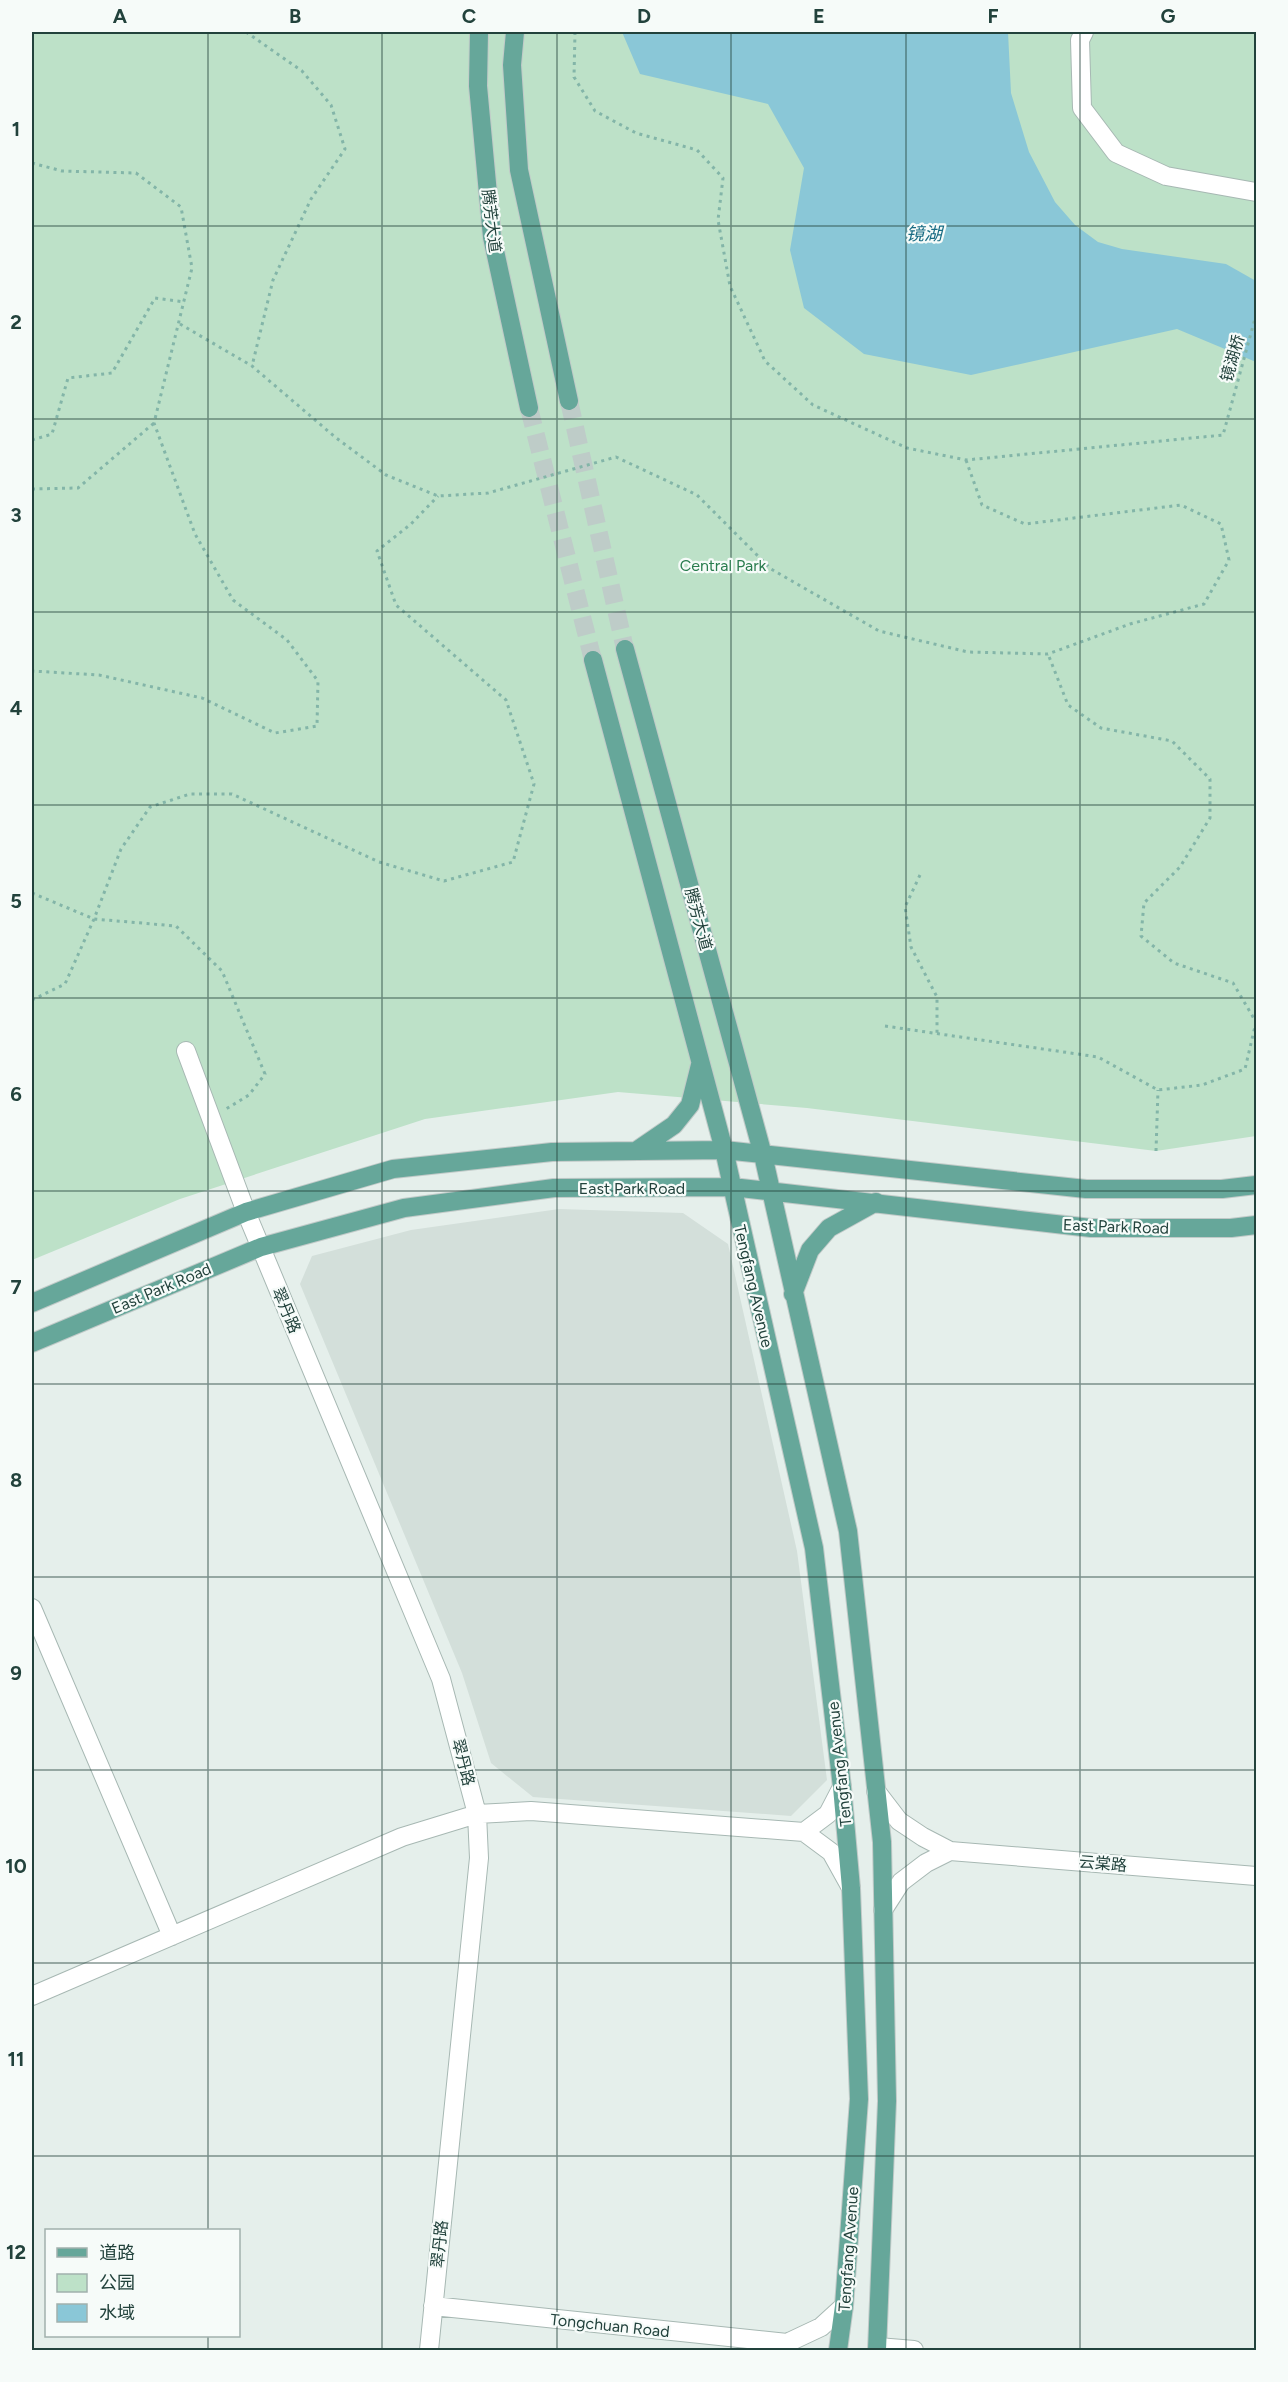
<svg xmlns="http://www.w3.org/2000/svg" width="1288" height="2382" viewBox="0 0 1288 2382" font-family="Figtree,'Noto Sans SC',sans-serif">
<style>
.built{fill:#d3dfda}
.green{fill:#bde1c8}
.water{fill:#8ac7d7}
.lines{fill:none;stroke-linecap:round;stroke-linejoin:round}
.major-tunnel{stroke:#beccc8;stroke-width:18;stroke-dasharray:18 9;stroke-linecap:butt}
.minor-casing{stroke:#a7b8b3;stroke-width:20}
.major-casing{stroke:#c1cac8;stroke-width:20}
.path{stroke:#83b5a8;stroke-width:3;stroke-dasharray:3 4.5;stroke-linecap:butt}
.minor{stroke:#fff;stroke-width:18}
.major{stroke:#66a79a;stroke-width:18}
.grid{fill:none;stroke:#22423c;stroke-width:1.5;stroke-opacity:0.55}
.labels{text-anchor:middle;stroke-width:4.5;stroke-linejoin:round;paint-order:stroke}
.street-label{font-size:16px;fill:#22423c;stroke:#f6fbf9}
.park-label{font-size:16px;fill:#297c4e;stroke:#f6fbf9}
.water-label{font-size:18px;font-style:italic;fill:#176b83;stroke:#f6fbf9}
.neatline{fill:none;stroke:#22423c;stroke-width:2}
.grid-label{font-size:20px;text-anchor:middle;font-weight:bold;fill:#22423c}
</style>
<rect width="100%" height="100%" fill="#e5efeb"/>
<path class="built" d="M559,1209L683,1213L728,1244L797,1551L827,1780L791,1816L533,1797L491,1763L462,1673L300,1284L312,1256L411,1230Z"/>
<path class="green" d="M32,32H1256V1136L1156,1151L807,1108L618,1092L425,1119L180,1199L32,1260Z"/>
<path class="water" d="M622,32H1008L1011,93L1029,152L1055,202L1075,225L1098,242L1122,249L1226,264L1256,281V362L1177,329L971,375L864,354L804,308L790,250L804,168L768,104L640,74Z"/>
<g class="lines">
<path class="major-tunnel" d="M569,401L625,649
M529,408L593,660"/>
<defs>
<path id="minor" d="M1084,32L1080,40L1082,108L1116,153L1166,176L1256,192
M186,1051L246,1212L441,1679L477,1814L479,1858L429,2350
M32,1608L172,1936
M842,1787L828,1814L804,1832L831,1852L851,1888
M876,1791L899,1821L923,1837L950,1851L1256,1876
M883,1910L901,1882L926,1863L950,1851
M32,1996L402,1837L477,1814L531,1811L804,1832
M433,2306L787,2343
M787,2343L821,2327L844,2306
M878,2347L914,2350"/>
<path id="major" d="M479,32L478,86L492,237L529,408
M515,32L512,65L519,170L569,401
M625,649L763,1155L848,1531L882,1842L887,2101L877,2350
M593,660L724,1150L814,1548L842,1787L851,1888L859,2099L844,2306L838,2350
M636,1151L674,1125L690,1105L700,1065
M793,1294L810,1250L829,1228L876,1202
M32,1303L246,1212L393,1169L552,1152L724,1150L1086,1189H1222L1256,1185
M32,1343L261,1247L404,1208L554,1188L732,1187L1091,1228H1231L1256,1225"/>
</defs>
<use href="#minor" class="minor-casing"/>
<use href="#major" class="major-casing"/>
<path class="path" d="M246,32L302,71L331,105L345,149L311,199L273,280L252,366
M575,32L574,77L595,111L636,133L697,150L723,178L718,220L730,286L765,361L813,405L907,448L966,460L1223,435L1256,315
M32,163L62,171L136,173L181,207L192,268L154,423L195,534L233,600L287,640L318,681L317,726L275,733L202,698L99,675L32,671
M180,324L252,366L335,437L386,475L438,496L488,493L616,457L697,495L771,569L879,631L968,652L1048,654L1130,624L1204,604L1229,560L1221,524L1181,505L1025,524L982,505L966,460
M32,440L52,434L68,378L112,373L155,298L185,302
M32,489L78,488L154,423
M920,875L905,907L911,947L937,997V1034
M32,893L94,919L176,926L222,971L265,1074L249,1095L226,1109
M32,1000L65,984L94,919L121,849L150,807L190,794H232L379,862L444,881L513,862L534,784L506,700L396,605L377,551L411,524L438,496
M885,1026L1098,1057L1158,1090L1202,1085L1245,1069L1256,1022L1233,983L1174,963L1141,936L1144,903L1180,867L1210,818V779L1172,741L1101,728L1068,705L1048,654
M1156,1151L1158,1090"/>
<use href="#minor" class="minor"/>
<use href="#major" class="major"/>
</g>
<path class="grid" d="M208,32V2230M382,32V2350M557,32V2350M731,32V2350M906,32V2350M1080,32V2350M32,226H1256M32,419H1256M32,612H1256M32,805H1256M32,998H1256M32,1191H1256M32,1384H1256M32,1577H1256M32,1770H1256M32,1963H1256M32,2156H1256M208,2336V2350"/>
<g class="labels">
<g class="street-label">
<text transform="translate(492 221) rotate(83)" y="6">腾芳大道</text>
<text transform="translate(1232 358) rotate(-74)" y="6">镜湖桥</text>
<text transform="translate(699 919) rotate(75)" y="6">腾芳大道</text>
<text x="632" y="1194">East Park Road</text>
<text transform="translate(1116 1226) rotate(2)" y="6">East Park Road</text>
<text transform="translate(754 1286) rotate(77)" y="6">Tengfang Avenue</text>
<text transform="translate(161 1288) rotate(-23)" y="6">East Park Road</text>
<text transform="translate(287 1310) rotate(67)" y="6">翠丹路</text>
<text transform="translate(464 1762) rotate(76)" y="6">翠丹路</text>
<text transform="translate(839 1764) rotate(-96)" y="6">Tengfang Avenue</text>
<text transform="translate(1103 1863) rotate(5)" y="6">云棠路</text>
<text transform="translate(439 2244) rotate(-84)" y="6">翠丹路</text>
<text transform="translate(848 2249) rotate(-86)" y="6">Tengfang Avenue</text>
<text transform="translate(610 2325) rotate(6)" y="6">Tongchuan Road</text>
</g>
<g class="park-label">
<text x="723" y="571">Central Park</text>
</g>
<g class="water-label">
<text x="924" y="240">镜湖</text>
</g>
</g>
<rect width="1288" height="2382" fill="none" stroke="#f6fbf9" stroke-width="66"/>
<rect x="45" y="2229" width="195" height="108" fill="#f6fbf9" stroke="#a1b1ad" stroke-width="1.5"/>
<rect x="57" y="2248" width="30" height="9" fill="#66a79a" stroke="#a1b1ad" stroke-width="1.5"/>
<text x="99" y="2259" font-size="18" fill="#22423c">道路</text>
<rect x="57" y="2274" width="30" height="18" fill="#bde1c8" stroke="#a1b1ad" stroke-width="1.5"/>
<text x="99" y="2289" font-size="18" fill="#22423c">公园</text>
<rect x="57" y="2304" width="30" height="18" fill="#8ac7d7" stroke="#a1b1ad" stroke-width="1.5"/>
<text x="99" y="2319" font-size="18" fill="#22423c">水域</text>
<rect x="33" y="33" width="1222" height="2316" class="neatline"/>
<g class="grid-label">
<text x="120" y="23">A</text>
<text x="295" y="23">B</text>
<text x="469" y="23">C</text>
<text x="644" y="23">D</text>
<text x="819" y="23">E</text>
<text x="993" y="23">F</text>
<text x="1168" y="23">G</text>
<text x="16" y="136">1</text>
<text x="16" y="329">2</text>
<text x="16" y="522">3</text>
<text x="16" y="715">4</text>
<text x="16" y="908">5</text>
<text x="16" y="1101">6</text>
<text x="16" y="1294">7</text>
<text x="16" y="1487">8</text>
<text x="16" y="1680">9</text>
<text x="16" y="1873">10</text>
<text x="16" y="2066">11</text>
<text x="16" y="2259">12</text>
</g>
</svg>
